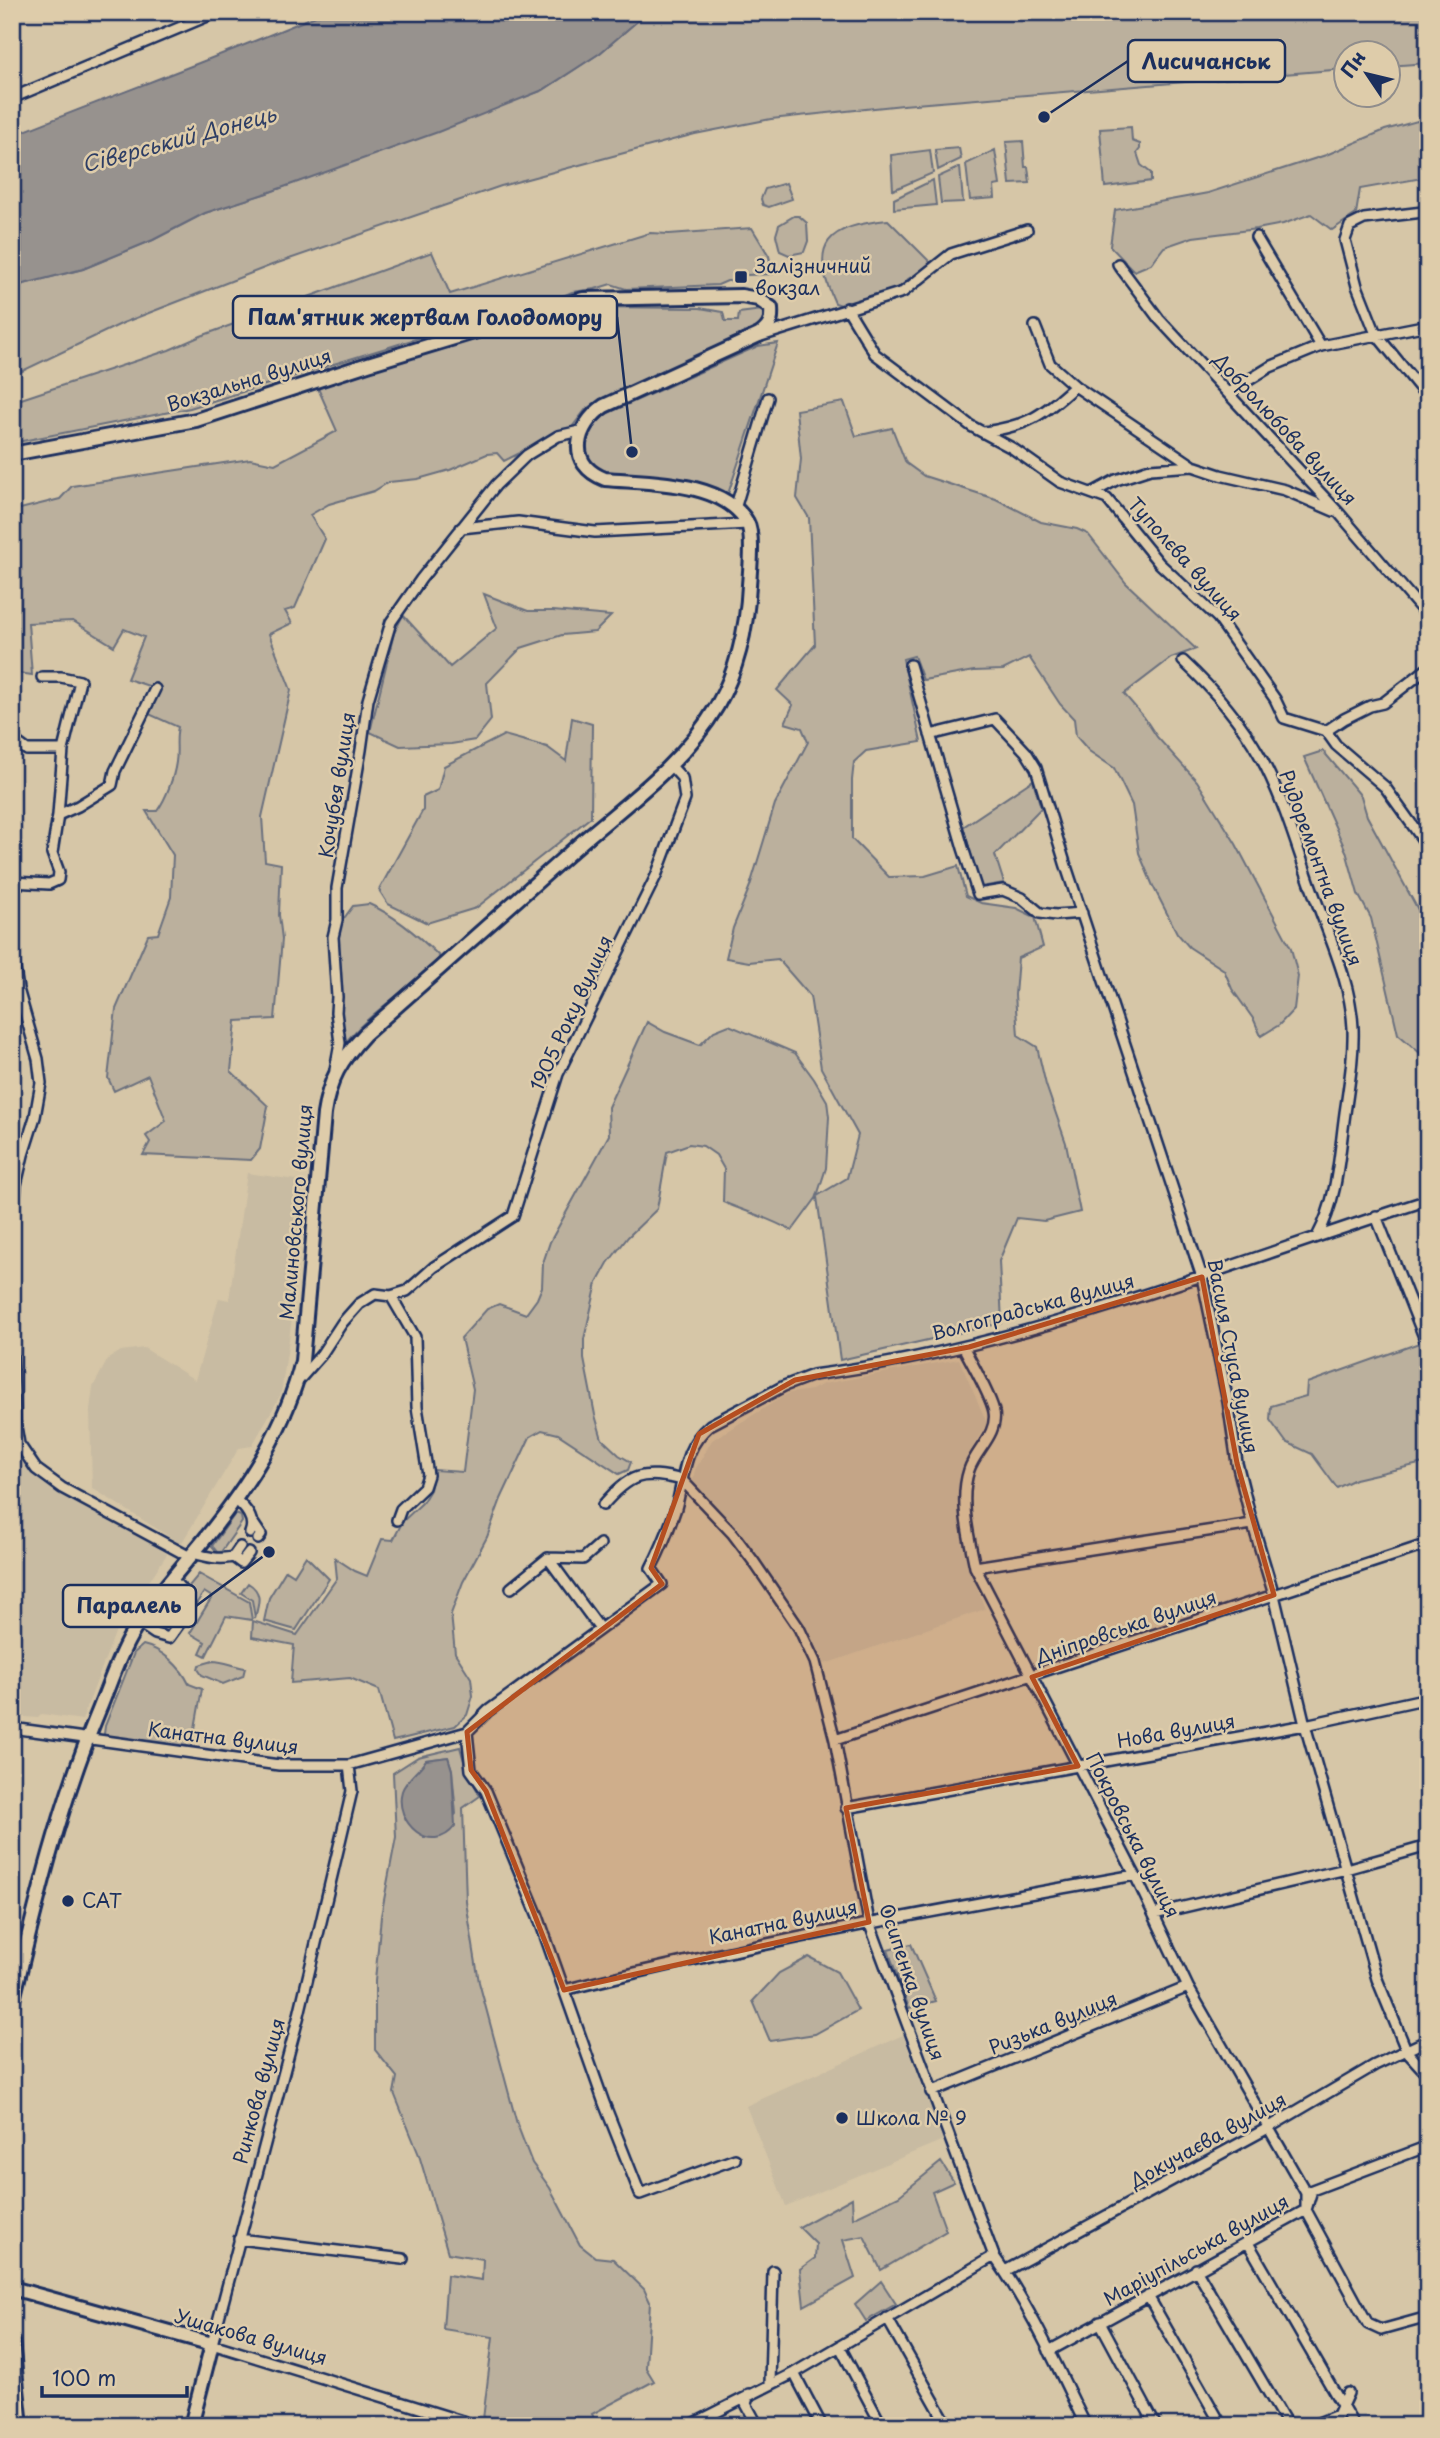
<svg xmlns="http://www.w3.org/2000/svg" width="1440" height="2438" viewBox="0 0 1440 2438" font-family="'Playpen Sans',sans-serif">
<style>
.built{fill:#c8bba2}
.green{fill:#bbb09d;stroke:#6b707e;stroke-width:2;fill-rule:evenodd}
.water{fill:#97928e;stroke:#656a7b;stroke-width:2}
.lines{fill:none;stroke-linecap:round;stroke-linejoin:round}
.street-casing{stroke:#1b2f5e;stroke-width:14}
.secondary-casing{stroke:#1b2f5e;stroke-width:18}
.street{stroke:#deccaa;stroke-width:9}
.secondary{stroke:#deccaa;stroke-width:12}
.marked{fill:#b54e20;fill-opacity:0.2;stroke:#b54e20;stroke-width:5;stroke-linejoin:round}
.poi-dot{fill:#1b2f5e;stroke:#deccaa;stroke-width:2.5}
.labels{text-anchor:middle;stroke-width:5;stroke-linejoin:round;paint-order:stroke}
.poi-label{font-size:19px;fill:#1b2f5e;stroke:#deccaa;text-anchor:start}
.street-label{font-size:19px;fill:#1b2f5e;stroke:#deccaa}
.water-label{font-size:21px;font-style:italic;fill:#2e3e65;stroke:#deccaa}
.leader{fill:none;stroke:#1b2f5e;stroke-width:2.5}
.callout-dot{fill:#1b2f5e;stroke:#deccaa;stroke-width:2.5}
.callout{fill:#deccaa;stroke:#1b2f5e;stroke-width:2.5}
.callout-label{font-size:21px;text-anchor:middle;font-weight:bold;fill:#1b2f5e}
</style>
<rect width="100%" height="100%" fill="#d6c6a7"/>
<filter id="ink" filterUnits="userSpaceOnUse"><feTurbulence type="fractalNoise" baseFrequency=".0143" numOctaves="2"/><feDisplacementMap in="SourceGraphic" scale="14" xChannelSelector="R" yChannelSelector="G"/><feConvolveMatrix kernelMatrix="1 2 1 2 8 2 1 2 1" color-interpolation-filters="sRGB"/></filter>
<g filter="url(#ink)">
<path class="built" d="M247,1173L303,1181L292,1318L281,1394L252,1446L239,1448L181,1544L92,1488L90,1410L93,1387L108,1359L121,1351L144,1348L195,1380L219,1298L229,1300Z
M959,1359L987,1423L969,1453L957,1497L962,1533L973,1576L985,1609L825,1664L800,1616L761,1561L735,1528L692,1482L695,1470L712,1440L789,1393L812,1390L823,1384Z
M12,1442L17,1451L44,1482L90,1509L104,1513L167,1554L115,1633L82,1720L42,1714L38,1718L12,1716Z
M903,2035L943,2140L786,2206L746,2106Z"/>
<path class="green" d="M648,12H1428V63L1388,66V52H1346L1345,69L903,105L771,119L695,134L501,186L272,265L123,323L12,376V287L83,269L153,240L205,213L267,193L543,90L600,53Z
M1428,118V177L1360,189L1356,214L1332,230L1311,214L1283,224L1257,229L1193,237L1164,247L1151,264L1134,271L1110,246L1115,210L1208,193L1326,155L1385,130Z
M1131,127L1132,141L1140,144V149L1137,153L1141,165L1151,173V181L1105,187L1100,129Z
M1023,141L1025,167H1028L1030,183L1010,184L1006,142Z
M959,148L961,159L938,170L935,150Z
M930,150L933,173L893,190L891,155Z
M995,150L1000,185L994,186L995,198L970,200L966,164Z
M960,167L963,202L941,203L938,177Z
M933,180L936,205L894,209V199Z
M786,183L792,199L769,207L763,205L761,199L765,189Z
M794,216H799L807,223L808,241L804,252L789,255L780,251L776,235L779,225Z
M888,220L933,265L908,279L900,289L841,305L835,303C807,242 829,226 888,220Z
M752,228L769,256L773,274L747,275L742,273L733,281H727L718,285L626,289L611,284L595,289L572,292L558,298L507,311L190,408L12,443V402L169,350L201,336L432,252L450,294L650,233L669,234Z
M583,307L700,308L723,312L725,321H738L739,313L762,310L765,320L762,327L597,402L586,409L572,427L504,461L497,453L487,454L450,470L418,479L389,482L374,491L329,504L310,515L325,539L295,608L285,611L292,623L269,634L291,690L262,817L265,861L281,864L279,915L282,939L275,1019L236,1021L231,1071L268,1106L260,1149L251,1160L143,1155L150,1142L146,1136L166,1121L148,1075L114,1091L108,1078L116,1009L148,935L158,934L171,897L173,855L146,811H157C166,799 174,777 176,762C178,750 175,739 178,727L149,714L158,689L127,679L144,637L124,629L114,646L73,621L28,623L32,675L12,672V511L60,499L72,486L250,459L275,464L337,431L317,386L556,311Z
M778,343L727,497L606,474C588,465 586,454 585,435L606,414L758,346Z
M844,402L856,436L892,428L906,463L924,476L996,499L1041,522L1077,529L1088,534L1126,583L1196,649L1171,658L1124,694L1144,717L1157,737L1197,781L1236,844L1291,948L1298,976L1294,1009L1279,1025L1261,1036L1254,1020L1232,989L1224,970L1189,947L1177,933L1153,886L1139,853L1132,805L1114,768L1089,751L1076,736L1074,719L1060,704L1029,657L1003,670L974,671L923,680L914,656L903,659L921,742L866,751L854,762L852,780V839L889,877L925,876L958,866L966,896L981,903L1016,908L1035,917L1043,947L1018,958L1015,995L1018,1035L1037,1047L1046,1085L1066,1143L1080,1212L1044,1221L1017,1218L999,1261L1002,1323L840,1360L817,1197L792,1231C770,1218 746,1212 723,1202L724,1169L716,1155L703,1146L689,1144L667,1152L657,1209L628,1237L608,1263L597,1283L584,1339V1359L595,1415L602,1439L619,1455L631,1462L628,1470L619,1474L558,1434L542,1430L530,1437L501,1499L487,1537L463,1582L451,1614L455,1653L471,1678L473,1696L467,1715L455,1726L393,1741L379,1690L350,1678L291,1683L294,1645L252,1637L253,1621L297,1635L337,1578L335,1558L355,1571L367,1576L382,1539L393,1540L403,1521L422,1503L430,1490L434,1470L463,1472L473,1389L461,1338L487,1309L499,1304L526,1314L537,1299L542,1287L543,1263L550,1242L609,1135L608,1107L647,1022L665,1032L700,1045L714,1031L729,1025L795,1053L814,1079L827,1101L829,1117L826,1168L817,1196L847,1178L858,1135L821,1068L810,996L778,959L749,962L726,958L733,928L750,886L775,804L808,742L802,728L785,723L793,705L777,690L815,645L809,518L797,498L801,459L796,410Z
M484,594L528,611H553L611,616L595,632L562,635L521,648L487,683L491,720L475,740L451,744L400,746L370,732L394,633L403,615L450,667L497,628Z
M572,718L592,724L591,817L476,908L427,923L388,904L379,890L423,810V797L438,790L444,766L504,735L547,747L566,761Z
M1323,751L1361,796L1367,816L1428,928V1060L1398,1034L1371,918L1358,894L1346,851L1304,757Z
M1033,780L1041,808L995,855L1004,883L981,887L963,827Z
M369,904C396,916 419,936 440,957C410,991 369,1011 342,1047L334,932L353,906Z
M1419,1343L1428,1367V1462L1355,1479L1337,1488L1312,1454L1286,1442L1270,1420L1271,1406L1306,1396L1307,1383Z
M235,1514L241,1516L242,1522L221,1552H217L212,1546Z
M306,1556L329,1579L296,1630L264,1621L269,1598L286,1570L294,1575Z
M199,1574L249,1602L252,1620L226,1616L206,1656L200,1653L205,1642L190,1633L212,1597L204,1592L196,1604L189,1595V1586Z
M248,1583C263,1592 259,1603 255,1618L252,1600L241,1593Z
M172,1597L181,1600L183,1605L168,1627L161,1629L155,1622Z
M143,1645C162,1649 181,1667 189,1684L202,1689L191,1751L107,1739L104,1734L105,1726L134,1653Z
M213,1661C224,1661 233,1666 245,1668L243,1676L223,1684L202,1675L198,1669L199,1665Z
M460,1747L466,1768L480,1796L463,1808L466,1902L479,1982L517,2124L532,2163L550,2188L580,2245L595,2257L613,2259L644,2289L650,2302L646,2368L654,2381L592,2414L598,2426H501L483,2419L493,2337L443,2329L447,2275L482,2280L483,2259L448,2253L419,2155L394,2093L397,2077L375,2050V1981L381,1916L396,1837L393,1773L418,1757ZM448,1757L452,1770L456,1814L433,1838L424,1837L420,1769L426,1760Z
M911,1944L936,2001L909,2008L888,1950Z
M809,1957L837,1972L858,2010L815,2034L770,2041L753,2001L779,1973Z
M941,2162L954,2182L932,2192L946,2231L881,2270L864,2236L843,2240L855,2278L804,2306L800,2269L815,2258L816,2244L799,2227L852,2198L853,2218L899,2196Z
M881,2281L896,2304L866,2321L855,2304Z"/>
<path class="water" d="M325,12H648L600,53L543,90L438,132L267,193L205,213L153,240L83,269L12,287V136C116,94 222,56 325,12Z
M448,1757L452,1770L455,1826C432,1857 393,1822 402,1791C406,1779 419,1771 426,1760Z"/>
<g class="lines">
<defs>
<path id="street" d="M12,98L217,12
M1423,212L1364,219L1350,226L1345,240L1357,286L1376,334L1428,398
M1256,237L1321,346
M1118,264L1159,319L1339,513L1428,617
M847,308L875,354L971,426L1012,448L1060,482L1107,499L1159,563L1218,618L1275,699L1284,718L1326,731L1336,745L1385,787L1428,847
M761,336L903,292L951,254L1027,230
M1075,386L1192,465
M1228,393L1270,367L1321,346L1428,325
M984,432C1028,426 1043,415 1075,386L1050,364L1035,326
M1092,493L1116,480L1150,469L1193,466L1220,475L1285,490L1334,511
M735,509L768,398
M461,528L518,522L595,532L748,524
M1183,661C1213,689 1240,720 1260,756C1285,801 1298,853 1316,900C1331,941 1351,984 1353,1028C1354,1056 1349,1085 1345,1113C1339,1156 1338,1198 1317,1237
M910,665L963,848L978,894L1003,890L1022,898L1040,913L1056,915L1082,913
M1326,731L1344,719L1370,706L1383,703L1428,668
M930,735L995,719L1026,752L1036,768L1065,863L1202,1277L1228,1402L1237,1463L1250,1515L1274,1595L1305,1725L1377,1979L1407,2052L1428,2075
M12,739L27,750H63
M58,815L78,806L112,785L115,771L155,689
M12,882L49,884L58,880L59,872L52,853L58,815L63,750L80,681L61,677H42
M12,950L18,989L38,1059L41,1083L35,1117L23,1155L16,1185L12,1227
M335,1070L340,1043L336,1012L337,997L333,937L337,920V888L361,750L368,700L391,622L421,579L496,485L527,455L558,436L580,431
M1376,1216L1428,1347
M391,1296L415,1337L417,1407L428,1475L424,1487L401,1509L397,1520
M12,1344L15,1421L19,1444L36,1469L62,1488L190,1557
M964,1348C971,1362 992,1398 994,1412C998,1434 975,1451 969,1470C959,1500 969,1537 975,1567L1135,1875L1188,1987L1306,2193V2210L1368,2324L1381,2330L1428,2317
M298,1381L321,1355L342,1323L359,1304L375,1294L391,1296L407,1291L434,1267L513,1216L558,1074L656,876L685,799L682,778L670,765
M682,1480L733,1534L754,1562L799,1628L815,1662L835,1740L869,1922L994,2256C1031,2308 1058,2369 1086,2426
M235,1499C245,1508 256,1519 250,1533
M603,1505C630,1474 642,1470 682,1480
M253,1523L261,1535L258,1539
M193,1553C207,1557 219,1560 233,1557L240,1547
M233,1557L241,1563L249,1553
M548,1558L600,1629
M975,1567L1252,1524
M511,1588L548,1558L583,1559L600,1544
M139,1623L155,1634L169,1638L187,1613L189,1605L181,1589L172,1579
M12,1728L279,1765H349L467,1732L488,1711L662,1584L651,1568C661,1549 669,1529 676,1508C685,1476 682,1449 710,1425L784,1386L813,1375C1026,1347 1225,1265 1428,1200
M467,1732L471,1770L486,1791L538,1916L604,2103L640,2194L735,2159
M835,1740L1428,1544
M349,1765L352,1791L299,2015L212,2344L478,2426
M846,1808L1305,1725L1428,1698
M1154,1914L1346,1869L1428,1846
M564,1990C753,1943 943,1909 1135,1875
M931,2092L1188,1987
M239,2239L403,2259
M1247,2241L1354,2426
M1196,2269L1288,2426
M1005,2271L1268,2128L1375,2065L1428,2040
M1148,2296L1222,2426
M887,2318L948,2426
M1100,2322L1156,2426
M840,2347L882,2426
M1049,2351L1306,2210L1312,2190L1428,2146
M794,2373L822,2426
M770,2384L773,2271
M749,2394L746,2404L758,2426
M689,2426L794,2373L994,2256
M1311,2426L1338,2415L1348,2393"/>
<path id="secondary" d="M12,454L196,420L368,364L583,299L741,296L758,299L771,308C772,322 770,327 759,335L604,406C575,426 566,464 605,479C648,483 722,480 747,522C754,534 750,570 749,585C747,627 738,669 717,706C685,761 630,801 583,841C510,906 438,970 365,1034C341,1060 329,1079 324,1114L302,1361C286,1428 247,1487 204,1540C178,1572 150,1602 130,1637C117,1660 109,1686 99,1710C59,1806 36,1903 12,2004
M12,2288L212,2344L191,2426
M12,2342L21,2426"/>
</defs>
<use href="#street" class="street-casing"/>
<use href="#secondary" class="secondary-casing"/>
<use href="#street" class="street"/>
<use href="#secondary" class="secondary"/>
</g>
</g>
<path class="marked" d="M1202,1277L1237,1463L1274,1595L1032,1677L1078,1766L846,1808L869,1922L564,1990L486,1791L471,1770L467,1732L662,1584L651,1568L699,1434L795,1380L969,1347Z"/>
<g class="poi-dot">
<rect x="734" y="270" width="14" height="14" rx="3.5"/>
<circle cx="68" cy="1901" r="7"/>
<circle cx="842" cy="2118" r="7"/>
</g>
<g class="labels">
<g class="poi-label">
<text x="755" y="273">Залізничний<tspan x="755" dy="22">вокзал</tspan></text>
<text x="82" y="1908">САТ</text>
<text x="856" y="2125">Школа № 9</text>
</g>
<g class="street-label">
<text transform="translate(249 380) rotate(-17)" y="7">Вокзальна вулиця</text>
<text transform="translate(1285 429) rotate(47)" y="7">Добролюбова вулиця</text>
<text transform="translate(1185 559) rotate(48)" y="7">Туполєва вулиця</text>
<text transform="translate(337 785) rotate(-81)" y="7">Кочубея вулиця</text>
<text transform="translate(1321 868) rotate(70)" y="7">Рудоремонтна вулиця</text>
<text transform="translate(571 1013) rotate(-65)" y="7">1905 Року вулиця</text>
<text transform="translate(296 1212) rotate(-85)" y="7">Малиновського вулиця</text>
<text transform="translate(1033 1307) rotate(-15)" y="7">Волгоградська вулиця</text>
<text transform="translate(1233 1356) rotate(79)" y="7">Василя Стуса вулиця</text>
<text transform="translate(1126 1627) rotate(-19)" y="7">Дніпровська вулиця</text>
<text transform="translate(1176 1731) rotate(-10)" y="7">Нова вулиця</text>
<text transform="translate(223 1738) rotate(7)" y="7">Канатна вулиця</text>
<text transform="translate(1133 1835) rotate(63)" y="7">Покровська вулиця</text>
<text transform="translate(783 1922) rotate(-12)" y="7">Канатна вулиця</text>
<text transform="translate(912 1982) rotate(71)" y="7">Осипенка вулиця</text>
<text transform="translate(1053 2023) rotate(-22)" y="7">Ризька вулиця</text>
<text transform="translate(259 2091) rotate(-75)" y="7">Ринкова вулиця</text>
<text transform="translate(1208 2140) rotate(-29)" y="7">Докучаєва вулиця</text>
<text transform="translate(1196 2250) rotate(-29)" y="7">Маріупільська вулиця</text>
<text transform="translate(251 2337) rotate(16)" y="7">Ушакова вулиця</text>
</g>
<g class="water-label">
<text transform="translate(179 140) rotate(-15)" y="7">Сіверський Донець</text>
</g>
</g>
<path class="leader" d="M1044 117L1128 61M632 452L617 317M269 1552L196 1606"/>
<g class="callout-dot">
<circle cx="1044" cy="117" r="7"/>
<circle cx="632" cy="452" r="7"/>
<circle cx="269" cy="1552" r="7"/>
</g>
<g class="callout">
<rect x="1128" y="40" width="157" height="42" rx="7"/>
<rect x="233" y="296" width="384" height="42" rx="7"/>
<rect x="63" y="1585" width="133" height="42" rx="7"/>
</g>
<g class="callout-label">
<text x="1206" y="69">Лисичанськ</text>
<text x="425" y="325">Пам'ятник жертвам Голодомору</text>
<text x="129" y="1613">Паралель</text>
</g>
<rect width="1440" height="2438" fill="none" stroke="#deccaa" stroke-width="42"/>
<rect x="21" y="21" width="1398" height="2396" fill="none" stroke="#1b2f5e" stroke-width="2.5" filter="url(#ink)"/>
<g transform="translate(1367 74) rotate(305)"><circle r="33" fill="#deccaa" stroke="#908d8c" stroke-width="2"/>
<path d="M0-5L12 26L0 18L-12 26Z" fill="#1b2f5e"/>
<text y="-10" font-size="19" font-weight="bold" text-anchor="middle" fill="#1b2f5e">Пн</text>
</g>
<path d="M42 2386v10h145v-10" fill="none" stroke="#1b2f5e" stroke-width="3.5"/>
<text x="52" y="2386" font-size="21" fill="#1b2f5e" stroke="#deccaa" stroke-width="5" paint-order="stroke">100 m</text>
</svg>
